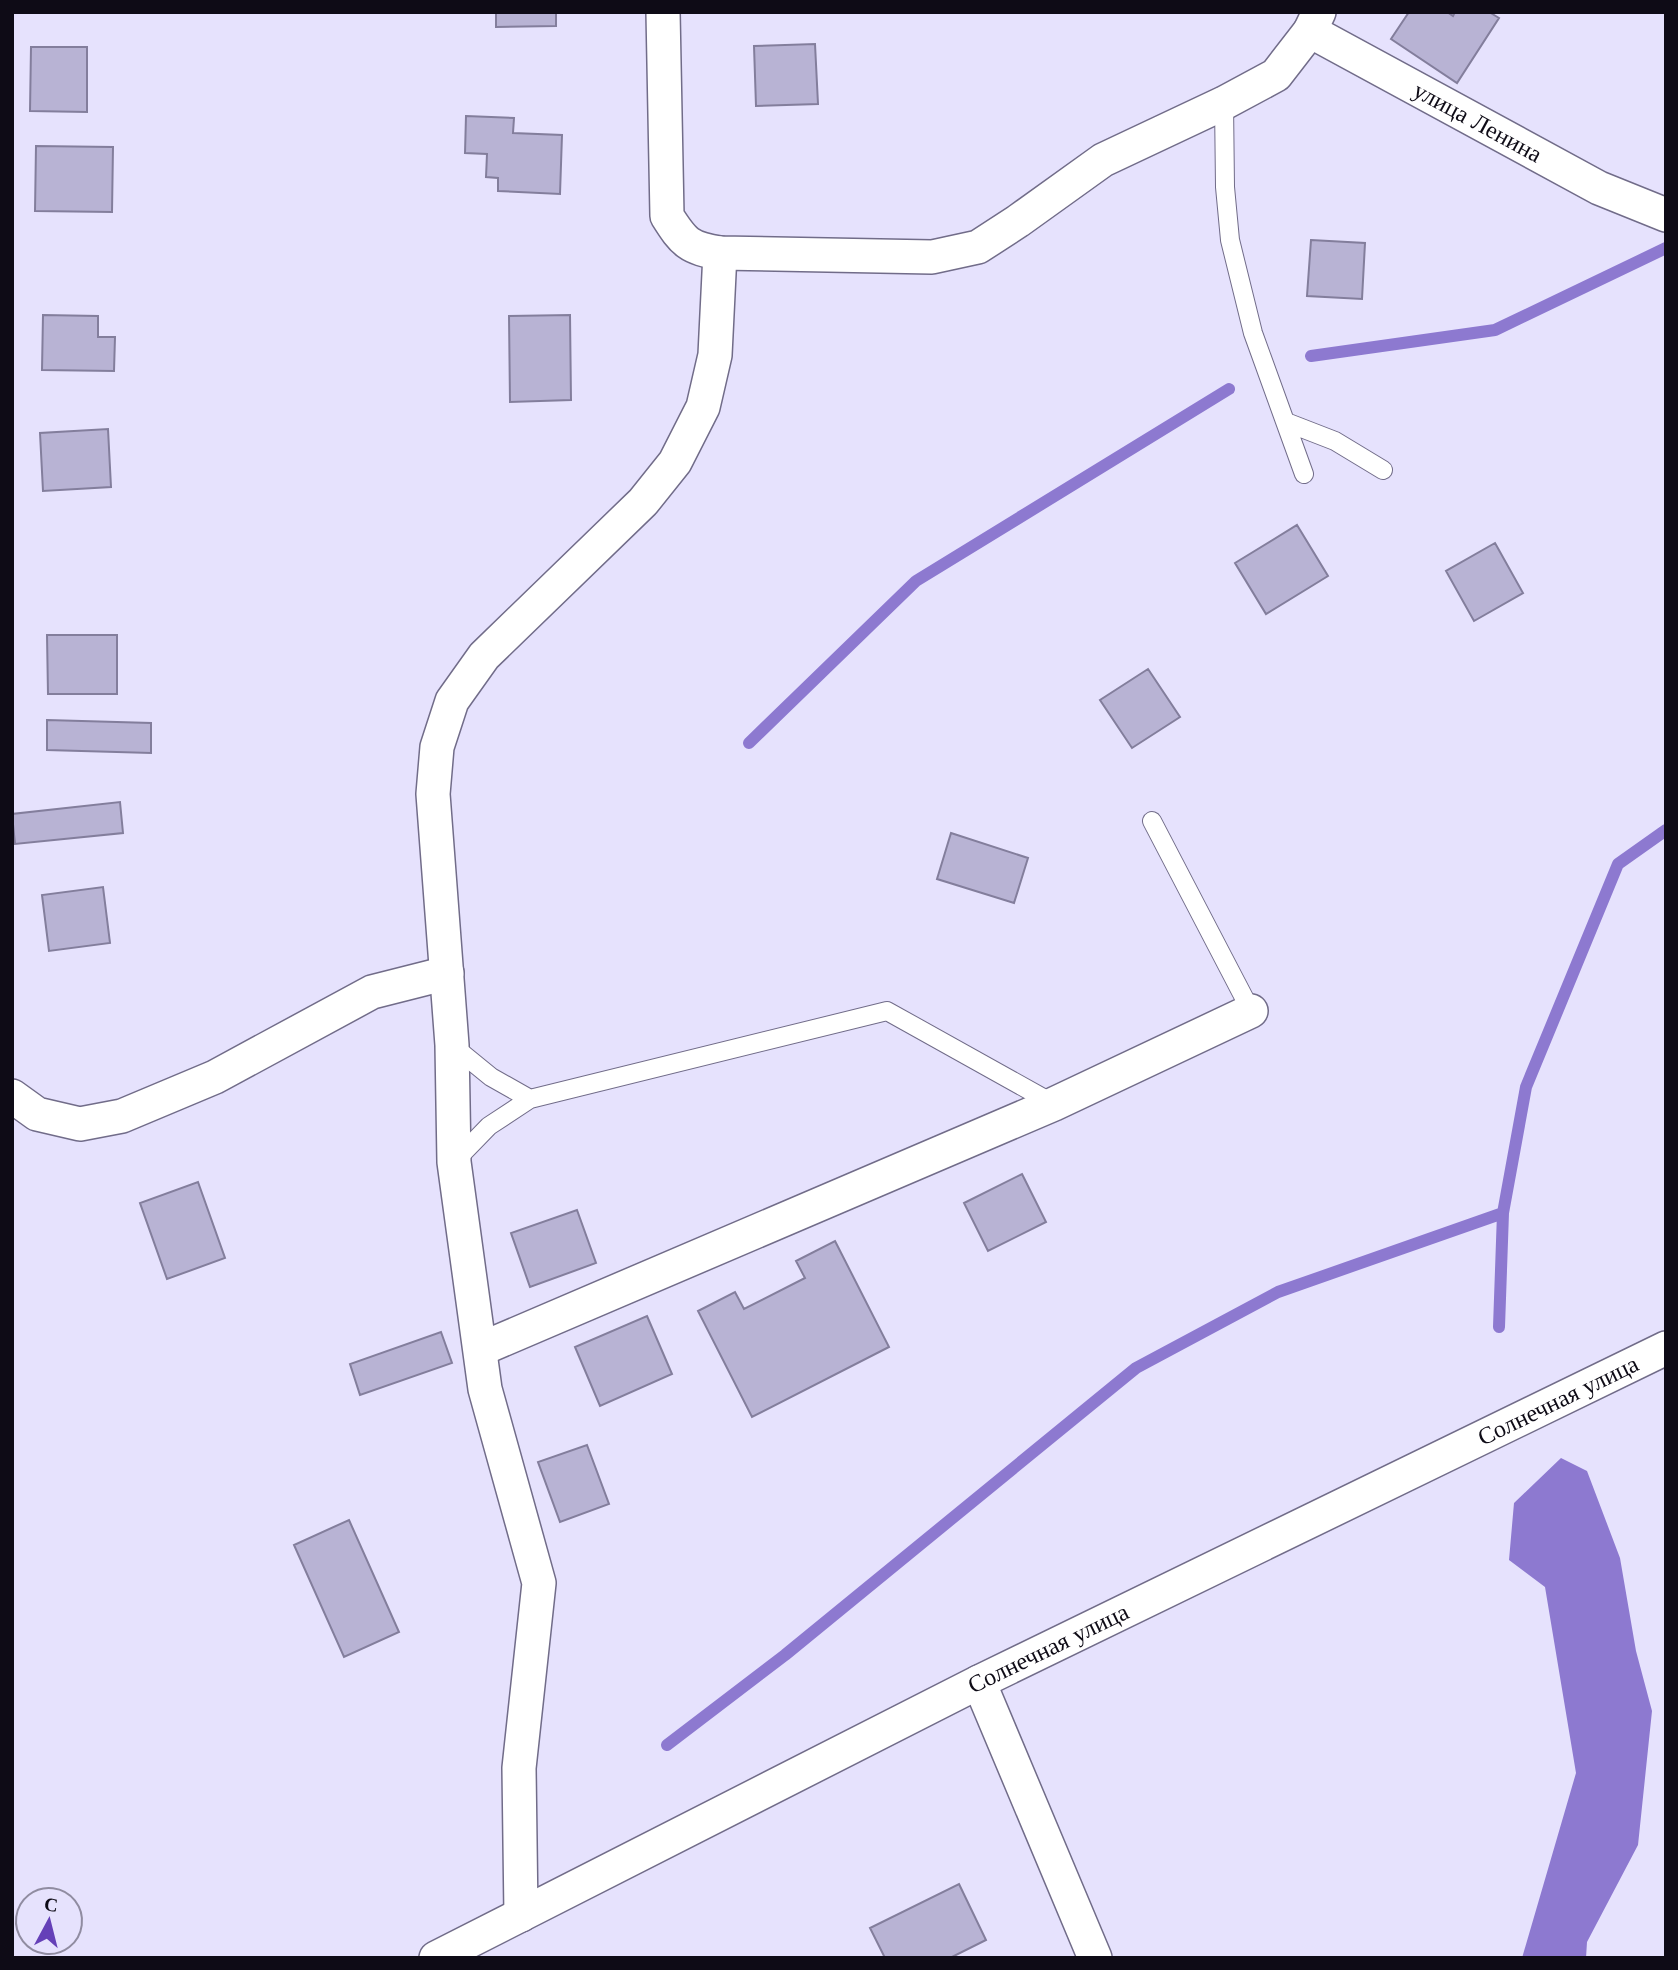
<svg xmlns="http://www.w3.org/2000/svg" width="1678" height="1970" viewBox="0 0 1678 1970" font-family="'Libre Baskerville',serif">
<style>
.water{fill:#8d79d0}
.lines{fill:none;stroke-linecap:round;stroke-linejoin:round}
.stream{stroke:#8d79d0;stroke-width:12}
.building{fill:#b8b3d4;stroke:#837e9c;stroke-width:2}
.lane-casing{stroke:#716c89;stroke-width:20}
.street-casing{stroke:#716c89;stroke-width:36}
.lane{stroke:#fff;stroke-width:18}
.street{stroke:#fff;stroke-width:33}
.labels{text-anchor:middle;stroke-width:7;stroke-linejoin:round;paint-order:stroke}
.street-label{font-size:24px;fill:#0e0b16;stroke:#e6e2fd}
</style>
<rect width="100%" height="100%" fill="#e6e2fd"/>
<path class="water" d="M1561,1458L1587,1471L1620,1558L1636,1651L1652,1711L1638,1845L1587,1942L1586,1958H1522L1576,1773L1545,1587L1509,1560L1514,1503Z"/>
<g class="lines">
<path class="stream" d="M1311,356L1495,330L1666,248
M749,743L916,581L1229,389
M1499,1327L1503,1213L1526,1087L1618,864L1666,830
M667,1745L785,1655L1136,1368L1278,1292L1503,1213"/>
</g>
<path class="building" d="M496,12H556V26L496,27Z
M1409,12H1447L1453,16L1455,12H1489L1499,18L1457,83L1391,39Z
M815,44L818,104L756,106L754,46Z
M31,47H87V112L30,111Z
M466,116L514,118L513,133L562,135L560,194L498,191V178L486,177L487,154L465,153Z
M36,146L113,147L112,212L35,211Z
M1311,240L1365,243L1362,299L1307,296Z
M43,315L98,316V337H115L114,371L42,370Z
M570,315L571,400L510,402L509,316Z
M108,429L111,487L43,491L40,433Z
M1297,525L1328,576L1266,614L1235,563Z
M1495,543L1523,593L1474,621L1446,571Z
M47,635H117V694H48Z
M1148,669L1180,717L1132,748L1100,700Z
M47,720L151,723V753L47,750Z
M120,802L123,833L15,844L12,814Z
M951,833L1028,858L1014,903L937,879Z
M103,887L110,943L49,951L42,895Z
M1022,1174L1046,1222L988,1251L964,1203Z
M198,1182L225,1258L167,1279L140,1203Z
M577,1210L596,1263L530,1287L511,1233Z
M835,1241L889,1347L752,1417L698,1311L735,1292L744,1309L805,1278L796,1261Z
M647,1316L672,1374L600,1406L575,1347Z
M441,1332L452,1363L360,1395L350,1364Z
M587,1445L609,1504L560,1522L538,1462Z
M349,1520L399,1632L344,1657L294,1545Z
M959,1884L986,1940L950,1958H885L870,1928Z"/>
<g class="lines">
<defs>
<path id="lane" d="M1224,103L1225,187L1230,240L1253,333L1304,474
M1286,422L1335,441L1383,470
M1152,821L1251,1011
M453,1046L491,1077L530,1099
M454,1162L489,1126L530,1099L887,1011L1054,1104"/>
<g id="street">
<path d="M663,12L667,216C684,243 689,248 720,253L932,257L978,247L1018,221L1103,160L1224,103L1276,75L1310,31"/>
<path id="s1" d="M1319,12L1310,31L1599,188L1666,215"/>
<path d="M12,1096L37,1114L80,1124L122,1116L215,1077L372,992L447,973"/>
<path d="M481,1349L1054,1104L1251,1011"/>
<path d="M979,1682L1095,1958"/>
<path d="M521,1915L519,1768L539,1583L485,1389L454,1162L452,1045L433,794L437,747L452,701L484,656L643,502L675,462L703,407L715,355L720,253"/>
<path id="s2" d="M436,1958L979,1682L1666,1348"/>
</g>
</defs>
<use href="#lane" class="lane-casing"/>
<use href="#street" class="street-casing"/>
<use href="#lane" class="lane"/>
<use href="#street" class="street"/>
</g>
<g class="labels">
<g class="street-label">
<text dy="8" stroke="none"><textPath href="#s1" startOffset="212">улица Ленина</textPath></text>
<text dy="8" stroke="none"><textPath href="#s2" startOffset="1253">Солнечная улица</textPath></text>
<text dy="8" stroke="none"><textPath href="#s2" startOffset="686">Солнечная улица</textPath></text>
</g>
</g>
<rect width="1678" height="1970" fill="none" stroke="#0e0b16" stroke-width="28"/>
<g transform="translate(49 1921) rotate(7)"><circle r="33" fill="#e6e2fd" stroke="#908ca1" stroke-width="2"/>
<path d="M0-5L12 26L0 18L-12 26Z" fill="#6540b8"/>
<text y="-10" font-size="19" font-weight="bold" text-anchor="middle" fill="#0e0b16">С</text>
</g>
</svg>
